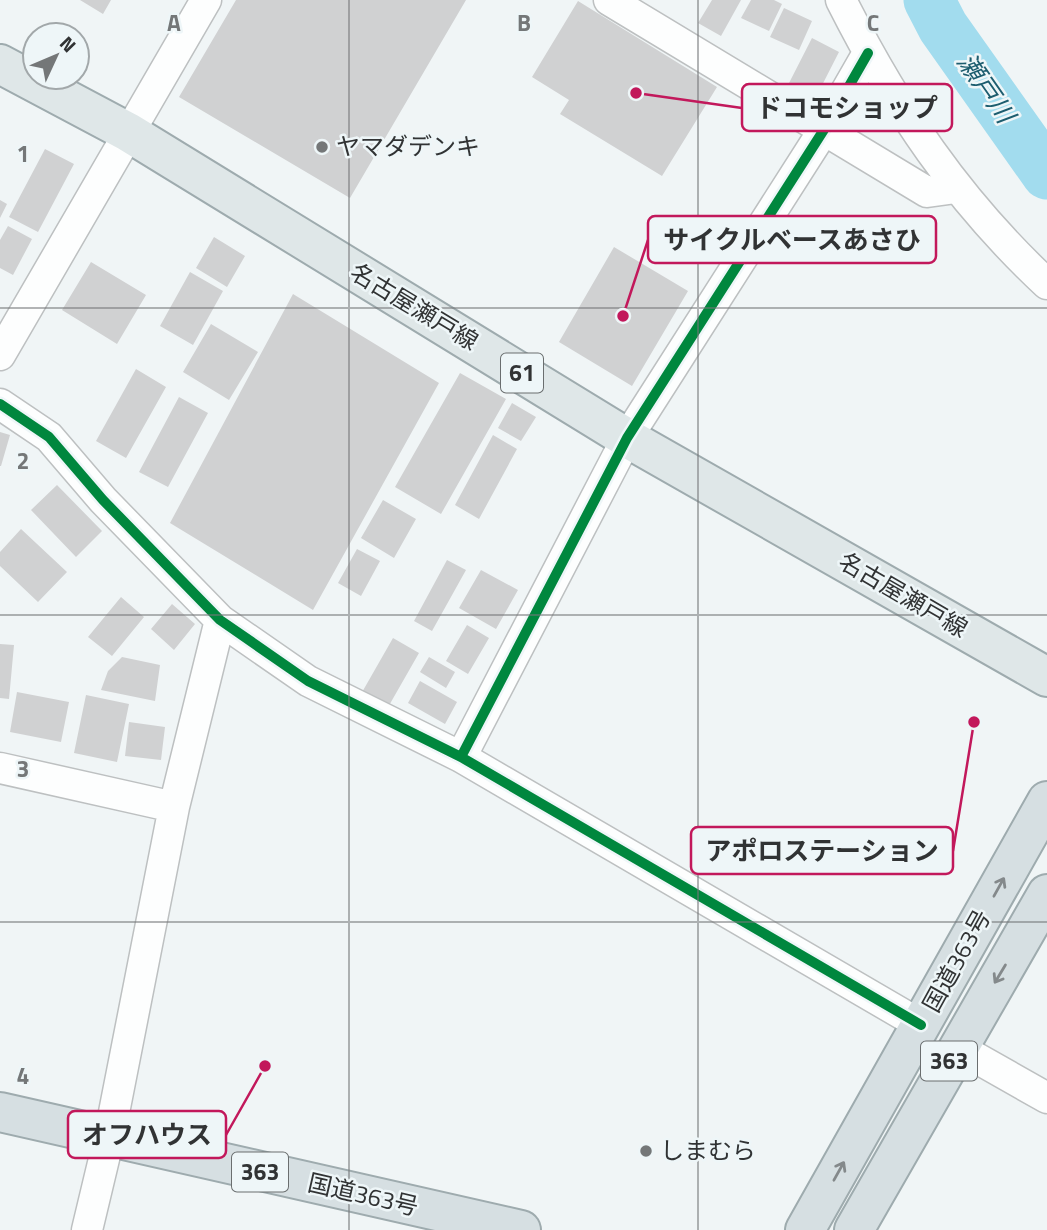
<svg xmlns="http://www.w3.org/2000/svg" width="1047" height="1230" viewBox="0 0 1047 1230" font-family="'Titillium Web','Noto Sans JP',sans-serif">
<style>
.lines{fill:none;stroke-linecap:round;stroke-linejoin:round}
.river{stroke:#a2dcee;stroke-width:51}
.building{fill:#d0d1d2}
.minor-casing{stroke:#bdc0c1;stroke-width:33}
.primary-casing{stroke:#9eabae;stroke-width:42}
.trunk-casing{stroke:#9eabae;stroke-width:42}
.minor{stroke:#fdfefe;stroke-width:30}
.primary{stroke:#dfe7e8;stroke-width:38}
.trunk{stroke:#d6dfe2;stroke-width:38}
.cycleway-casing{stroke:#eef6f8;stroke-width:15}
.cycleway{stroke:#00873e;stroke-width:10}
.oneway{stroke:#84898b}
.grid{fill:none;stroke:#747778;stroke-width:2;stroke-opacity:0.55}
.poi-dot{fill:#747778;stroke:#eef6f8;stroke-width:2.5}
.labels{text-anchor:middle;stroke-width:5;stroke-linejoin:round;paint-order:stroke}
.shield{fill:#eef6f8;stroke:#6a6e6f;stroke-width:2}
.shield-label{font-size:23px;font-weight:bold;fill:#313334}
.poi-label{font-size:24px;fill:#313334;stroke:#eef6f8;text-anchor:start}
.street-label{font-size:24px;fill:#313334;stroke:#eef6f8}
.water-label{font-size:26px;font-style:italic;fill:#1c5d6f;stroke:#eef6f8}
.grid-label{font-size:23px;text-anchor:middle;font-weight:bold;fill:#747778;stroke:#eef6f8;stroke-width:5;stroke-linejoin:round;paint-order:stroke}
.leader{fill:none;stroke:#c2185b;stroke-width:2.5}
.callout-dot{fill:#c2185b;stroke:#eef6f8;stroke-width:2.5}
.callout{fill:#eef6f8;stroke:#c2185b;stroke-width:2.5}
.callout-label{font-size:26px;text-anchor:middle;font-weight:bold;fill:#313334}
</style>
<rect width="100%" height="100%" fill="#f0f5f6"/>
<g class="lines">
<path class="river" d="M929,0L943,27L1047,174"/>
</g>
<path class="building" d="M80,0H111L103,14Z
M236,0H466L350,198L179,97Z
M712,0H741L721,36L698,23Z
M751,0H774L782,4L769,31L741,18Z
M578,1L717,87L662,176L560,114L569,100L532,77Z
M784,8L812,21L799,50L770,37Z
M812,38L839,52L815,99L788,85Z
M45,149L74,164L38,232L9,217Z
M0,200L7,204L0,218Z
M8,226L32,239L13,275L0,268V240Z
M214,237L245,256L227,287L196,268Z
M614,247L688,291L632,386L559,342Z
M91,262L146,295L117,344L62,310Z
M190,272L223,291L193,345L160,326Z
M293,294L439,383L313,610L170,523Z
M211,324L258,352L229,400L183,372Z
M136,369L166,387L126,458L96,441Z
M460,373L506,399L441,514L395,487Z
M179,397L208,413L168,487L139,472Z
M512,403L536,417L521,441L498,428Z
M0,432L10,435L1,466H0Z
M493,435L517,449L479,519L455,505Z
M57,485L102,531L76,557L31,510Z
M383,500L416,519L394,558L361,538Z
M21,529L67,572L38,602L0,566V552Z
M357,549L380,561L361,596L338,583Z
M447,560L466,570L432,631L414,621Z
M481,570L518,590L496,629L459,608Z
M121,597L144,617L112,656L88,637Z
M172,604L195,624L174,650L151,629Z
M467,625L489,638L468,674L446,661Z
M393,638L419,653L387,709L361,694Z
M0,644L14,645L9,699L0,698Z
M122,657L160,665L155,701L101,690L108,671Z
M429,657L455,672L446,688L420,672Z
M420,681L457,702L445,724L408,703Z
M17,692L69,702L61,742L10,732Z
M86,695L129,704L117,762L74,753Z
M129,722L165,727L161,760L125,756Z"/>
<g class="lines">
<defs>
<path id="minor" d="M609,0L927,192L956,188
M841,0C896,109 957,200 1047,284
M0,355L206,0
M0,404L49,437L103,500L220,620L308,681L461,757L921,1025
M461,757L627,438L825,128L868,53
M0,768L174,807
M957,1047L1047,1098
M87,1230L109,1138L174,807L220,620"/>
<path id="primary" d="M0,64L128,132L627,438L1047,677"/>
<path id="trunk" d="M0,1112L521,1230
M805,1230L1047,801
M854,1230L1047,894"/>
</defs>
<use href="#minor" class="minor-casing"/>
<use href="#primary" class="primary-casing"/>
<use href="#trunk" class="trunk-casing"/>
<use href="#minor" class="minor"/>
<use href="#primary" class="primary"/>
<use href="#trunk" class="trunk"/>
<defs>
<path id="cycleway" d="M0,404L49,437L103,500L220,620L308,681L461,757L921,1025
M461,757L627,438L825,128L868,53"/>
</defs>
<use href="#cycleway" class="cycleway-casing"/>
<use href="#cycleway" class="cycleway"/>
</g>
<defs><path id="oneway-shaft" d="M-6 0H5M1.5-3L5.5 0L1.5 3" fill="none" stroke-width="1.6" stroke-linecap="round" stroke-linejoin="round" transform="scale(1.75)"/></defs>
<g class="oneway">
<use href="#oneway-shaft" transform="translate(999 887) rotate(-61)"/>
<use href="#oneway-shaft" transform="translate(1000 974) rotate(121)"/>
<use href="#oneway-shaft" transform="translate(839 1171) rotate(-61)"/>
</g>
<path class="grid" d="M349,0V1230M698,0V1230M0,308H1047M0,615H1047M0,922H1047"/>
<g class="poi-dot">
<circle cx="322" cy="147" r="7"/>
<circle cx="646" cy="1151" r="7"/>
</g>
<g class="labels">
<g class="shield">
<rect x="501" y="353.5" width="42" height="39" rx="5"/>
<rect x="921" y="1041.5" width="56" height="39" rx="5"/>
<rect x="232" y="1152.5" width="56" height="39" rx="5"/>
</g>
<g class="shield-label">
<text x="522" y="381">61</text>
<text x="949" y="1069">363</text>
<text x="260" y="1180">363</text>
</g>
<g class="poi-label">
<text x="336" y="155">ヤマダデンキ</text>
<text x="660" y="1159">しまむら</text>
</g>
<g class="street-label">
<text transform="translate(414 307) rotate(31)" y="8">名古屋瀬戸線</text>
<text transform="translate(903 595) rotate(30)" y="8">名古屋瀬戸線</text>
<text transform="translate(957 961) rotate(-61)" y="8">国道363号</text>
<text transform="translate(363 1195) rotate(13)" y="8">国道363号</text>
</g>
<g class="water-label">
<text transform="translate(986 88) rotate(55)" y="9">瀬戸川</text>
</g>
</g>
<g class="grid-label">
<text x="174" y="31">A</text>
<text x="524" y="31">B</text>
<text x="873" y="31">C</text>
<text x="23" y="162">1</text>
<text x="23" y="469">2</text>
<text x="23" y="777">3</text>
<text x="23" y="1084">4</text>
</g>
<path class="leader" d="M636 93L742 108M623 316L648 240M974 722L953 851M265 1066L226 1135"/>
<g class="callout-dot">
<circle cx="636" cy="93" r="7"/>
<circle cx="623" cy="316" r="7"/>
<circle cx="974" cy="722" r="7"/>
<circle cx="265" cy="1066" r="7"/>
</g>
<g class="callout">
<rect x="742" y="84" width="210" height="47" rx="7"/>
<rect x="648" y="216" width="288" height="47" rx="7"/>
<rect x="691" y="827" width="262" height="47" rx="7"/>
<rect x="68" y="1111" width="158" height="47" rx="7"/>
</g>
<g class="callout-label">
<text x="847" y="117">ドコモショップ</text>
<text x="792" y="249">サイクルベースあさひ</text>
<text x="822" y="860">アポロステーション</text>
<text x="147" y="1144">オフハウス</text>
</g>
<g transform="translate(56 56) rotate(46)"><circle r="33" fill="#eef6f8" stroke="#a2a8aa" stroke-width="2"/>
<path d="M0-5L12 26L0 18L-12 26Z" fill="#747778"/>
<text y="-10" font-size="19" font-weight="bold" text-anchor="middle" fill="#313334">N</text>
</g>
</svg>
